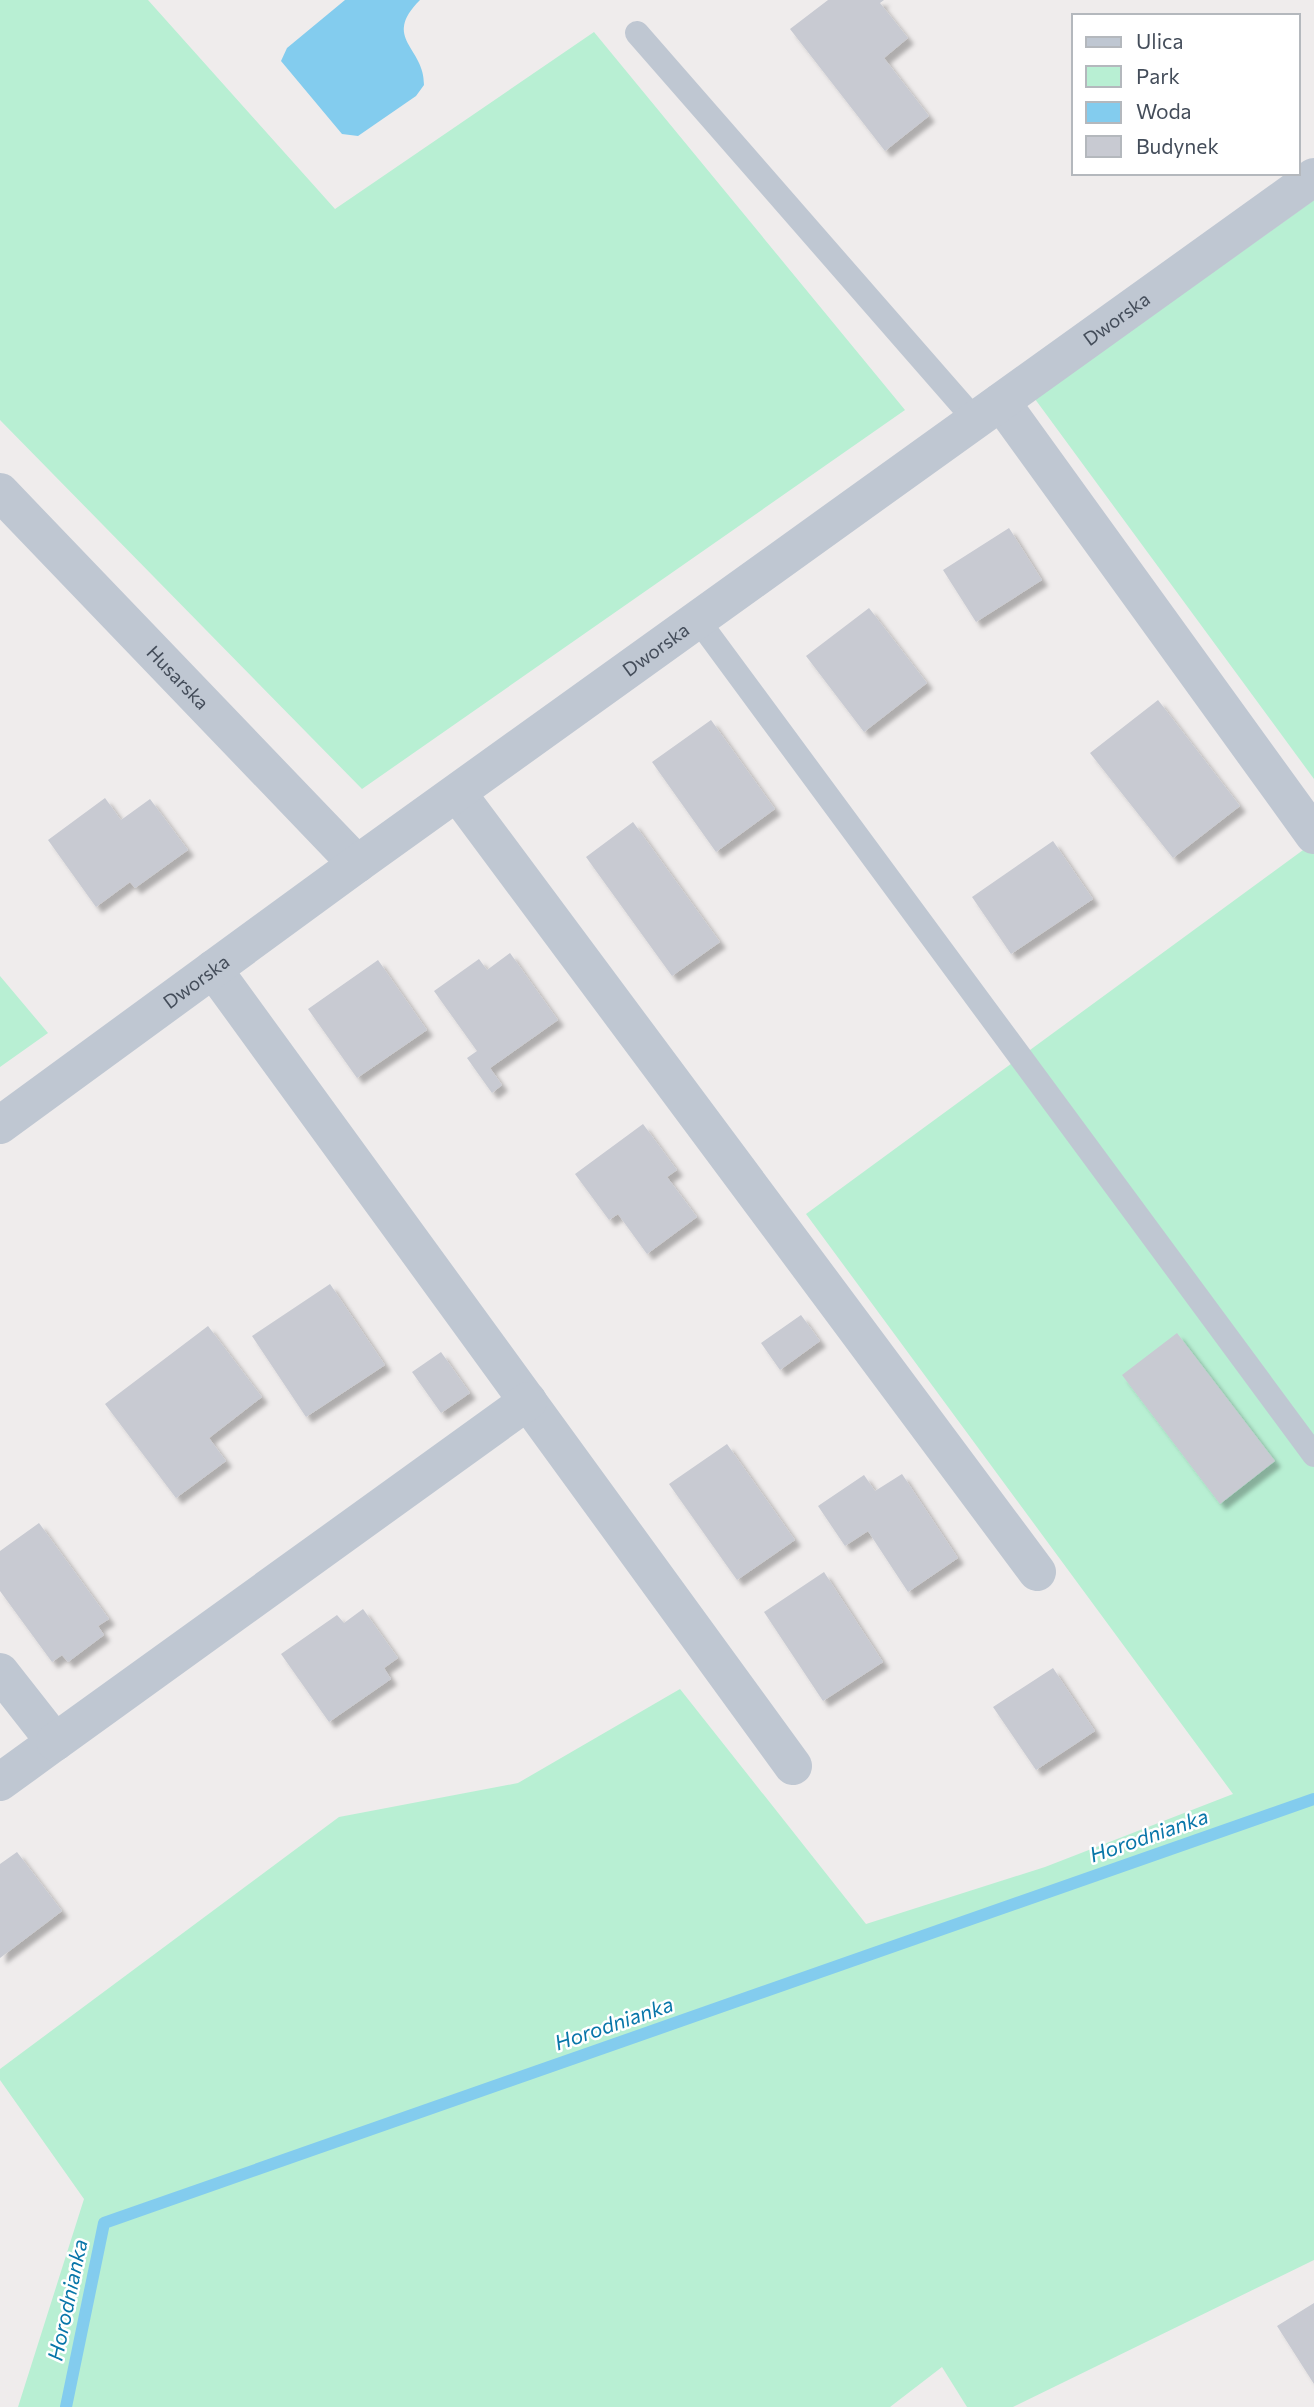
<svg xmlns="http://www.w3.org/2000/svg" width="1314" height="2407" viewBox="0 0 1314 2407" font-family="Commissioner,sans-serif">
<style>
.green{fill:#b8efd3}
.water{fill:#83ccee}
.lines{fill:none;stroke-linecap:round;stroke-linejoin:round}
.stream{stroke:#83ccee;stroke-width:12}
.building{fill:#c8cad2;filter:url(#shadow)}
.lane{stroke:#bfc7d2;stroke-width:24}
.street{stroke:#bfc7d2;stroke-width:38}
.labels{text-anchor:middle;stroke-width:5;stroke-linejoin:round;paint-order:stroke}
.street-label{font-size:19px;fill:#444d5a;stroke:#fff}
.water-label{font-size:21px;font-style:italic;fill:#0876a9;stroke:#fff}
</style>
<defs>
<filter id="shadow"><feDropShadow dx="6" dy="6" stdDeviation="2" flood-color="#0004"/></filter>
</defs>
<rect width="100%" height="100%" fill="#efecec"/>
<path class="green" d="M0,0H148L335,209L594,32L905,410L362,789L0,420Z
M1314,200V779L1035,399Z
M1314,842V2260L1013,2407H967L942,2367L890,2407H18L84,2199L0,2080V2069L339,1817L518,1783L680,1689L866,1924L1045,1867L1233,1794L806,1214Z
M0,976L48,1033L0,1067Z"/>
<path class="water" d="M345,0H420C381,39 425,47 424,85L416,96L358,136L342,134L281,61L287,48Z"/>
<g class="lines">
<path class="stream" d="M66,2407L104,2223L1314,1799"/>
</g>
<path class="building" d="M828,0H884L880,3L908,38L884,58L929,116L885,151L790,29Z
M1009,528L1042,580L976,622L943,570Z
M869,608L927,683L864,732L806,656Z
M1158,700L1240,806L1173,858L1090,753Z
M711,720L775,809L716,852L652,762Z
M105,798L121,820L150,799L188,850L135,888L130,882L96,907L48,840Z
M633,822L720,942L672,976L586,857Z
M1053,841L1093,899L1011,954L972,897Z
M510,953L558,1020L490,1068L502,1085L492,1093L467,1058L477,1051L434,991L479,959L487,970Z
M378,960L427,1030L357,1078L308,1009Z
M643,1124L677,1170L667,1177L697,1217L647,1254L618,1214L609,1220L575,1174Z
M330,1284L385,1365L306,1417L252,1336Z
M801,1315L820,1341L780,1370L761,1343Z
M208,1326L262,1397L209,1438L226,1461L176,1498L105,1404Z
M1177,1333L1275,1461L1220,1504L1122,1375Z
M441,1352L470,1393L441,1413L412,1372Z
M727,1444L795,1540L737,1580L669,1484Z
M902,1474L958,1558L908,1592L868,1531L845,1546L818,1506L864,1475L875,1491Z
M39,1523L109,1619L98,1626L104,1635L68,1662L62,1655L52,1662L0,1591V1551Z
M824,1572L883,1662L823,1701L764,1612Z
M363,1609L398,1658L384,1668L391,1679L329,1722L281,1654L337,1615L344,1623Z
M1053,1668L1095,1731L1036,1770L993,1707Z
M17,1852L62,1911L0,1958V1864Z
M1314,2303V2384L1277,2326Z"/>
<g class="lines">
<path class="lane" d="M637,33L976,421
M698,620L1314,1455"/>
<g class="street">
<path d="M1001,402L1314,835"/>
<path id="s1" d="M0,492L357,864"/>
<path d="M458,794L1037,1572"/>
<path d="M213,969L793,1766"/>
<path id="s2" d="M0,1125L357,864L1314,177"/>
<path d="M0,1672L55,1742L0,1782"/>
<path d="M55,1742L528,1401"/>
</g>
</g>
<g class="labels">
<g class="street-label">
<text dy="7" stroke="none"><textPath href="#s2" startOffset="1377">Dworska</textPath></text>
<text dy="7" stroke="none"><textPath href="#s2" startOffset="810">Dworska</textPath></text>
<text dy="7" stroke="none"><textPath href="#s1" startOffset="257">Husarska</textPath></text>
<text dy="7" stroke="none"><textPath href="#s2" startOffset="243">Dworska</textPath></text>
</g>
<g class="water-label">
<text transform="translate(1149 1836) rotate(-19)" y="7">Horodnianka</text>
<text transform="translate(614 2024) rotate(-19)" y="7">Horodnianka</text>
<text transform="translate(68 2300) rotate(-78)" y="7">Horodnianka</text>
</g>
</g>
<rect x="1072" y="14" width="228" height="161" fill="#ffffff" stroke="#b4b8bd" stroke-width="2"/>
<rect x="1086" y="37" width="35" height="10" fill="#bfc7d2" stroke="#b4b8bd" stroke-width="2"/>
<text x="1136" y="49" font-size="21" fill="#444d5a">Ulica</text>
<rect x="1086" y="66" width="35" height="21" fill="#b8efd3" stroke="#b4b8bd" stroke-width="2"/>
<text x="1136" y="84" font-size="21" fill="#444d5a">Park</text>
<rect x="1086" y="102" width="35" height="21" fill="#83ccee" stroke="#b4b8bd" stroke-width="2"/>
<text x="1136" y="119" font-size="21" fill="#444d5a">Woda</text>
<rect x="1086" y="136" width="35" height="21" fill="#c8cad2" stroke="#b4b8bd" stroke-width="2"/>
<text x="1136" y="154" font-size="21" fill="#444d5a">Budynek</text>
</svg>
